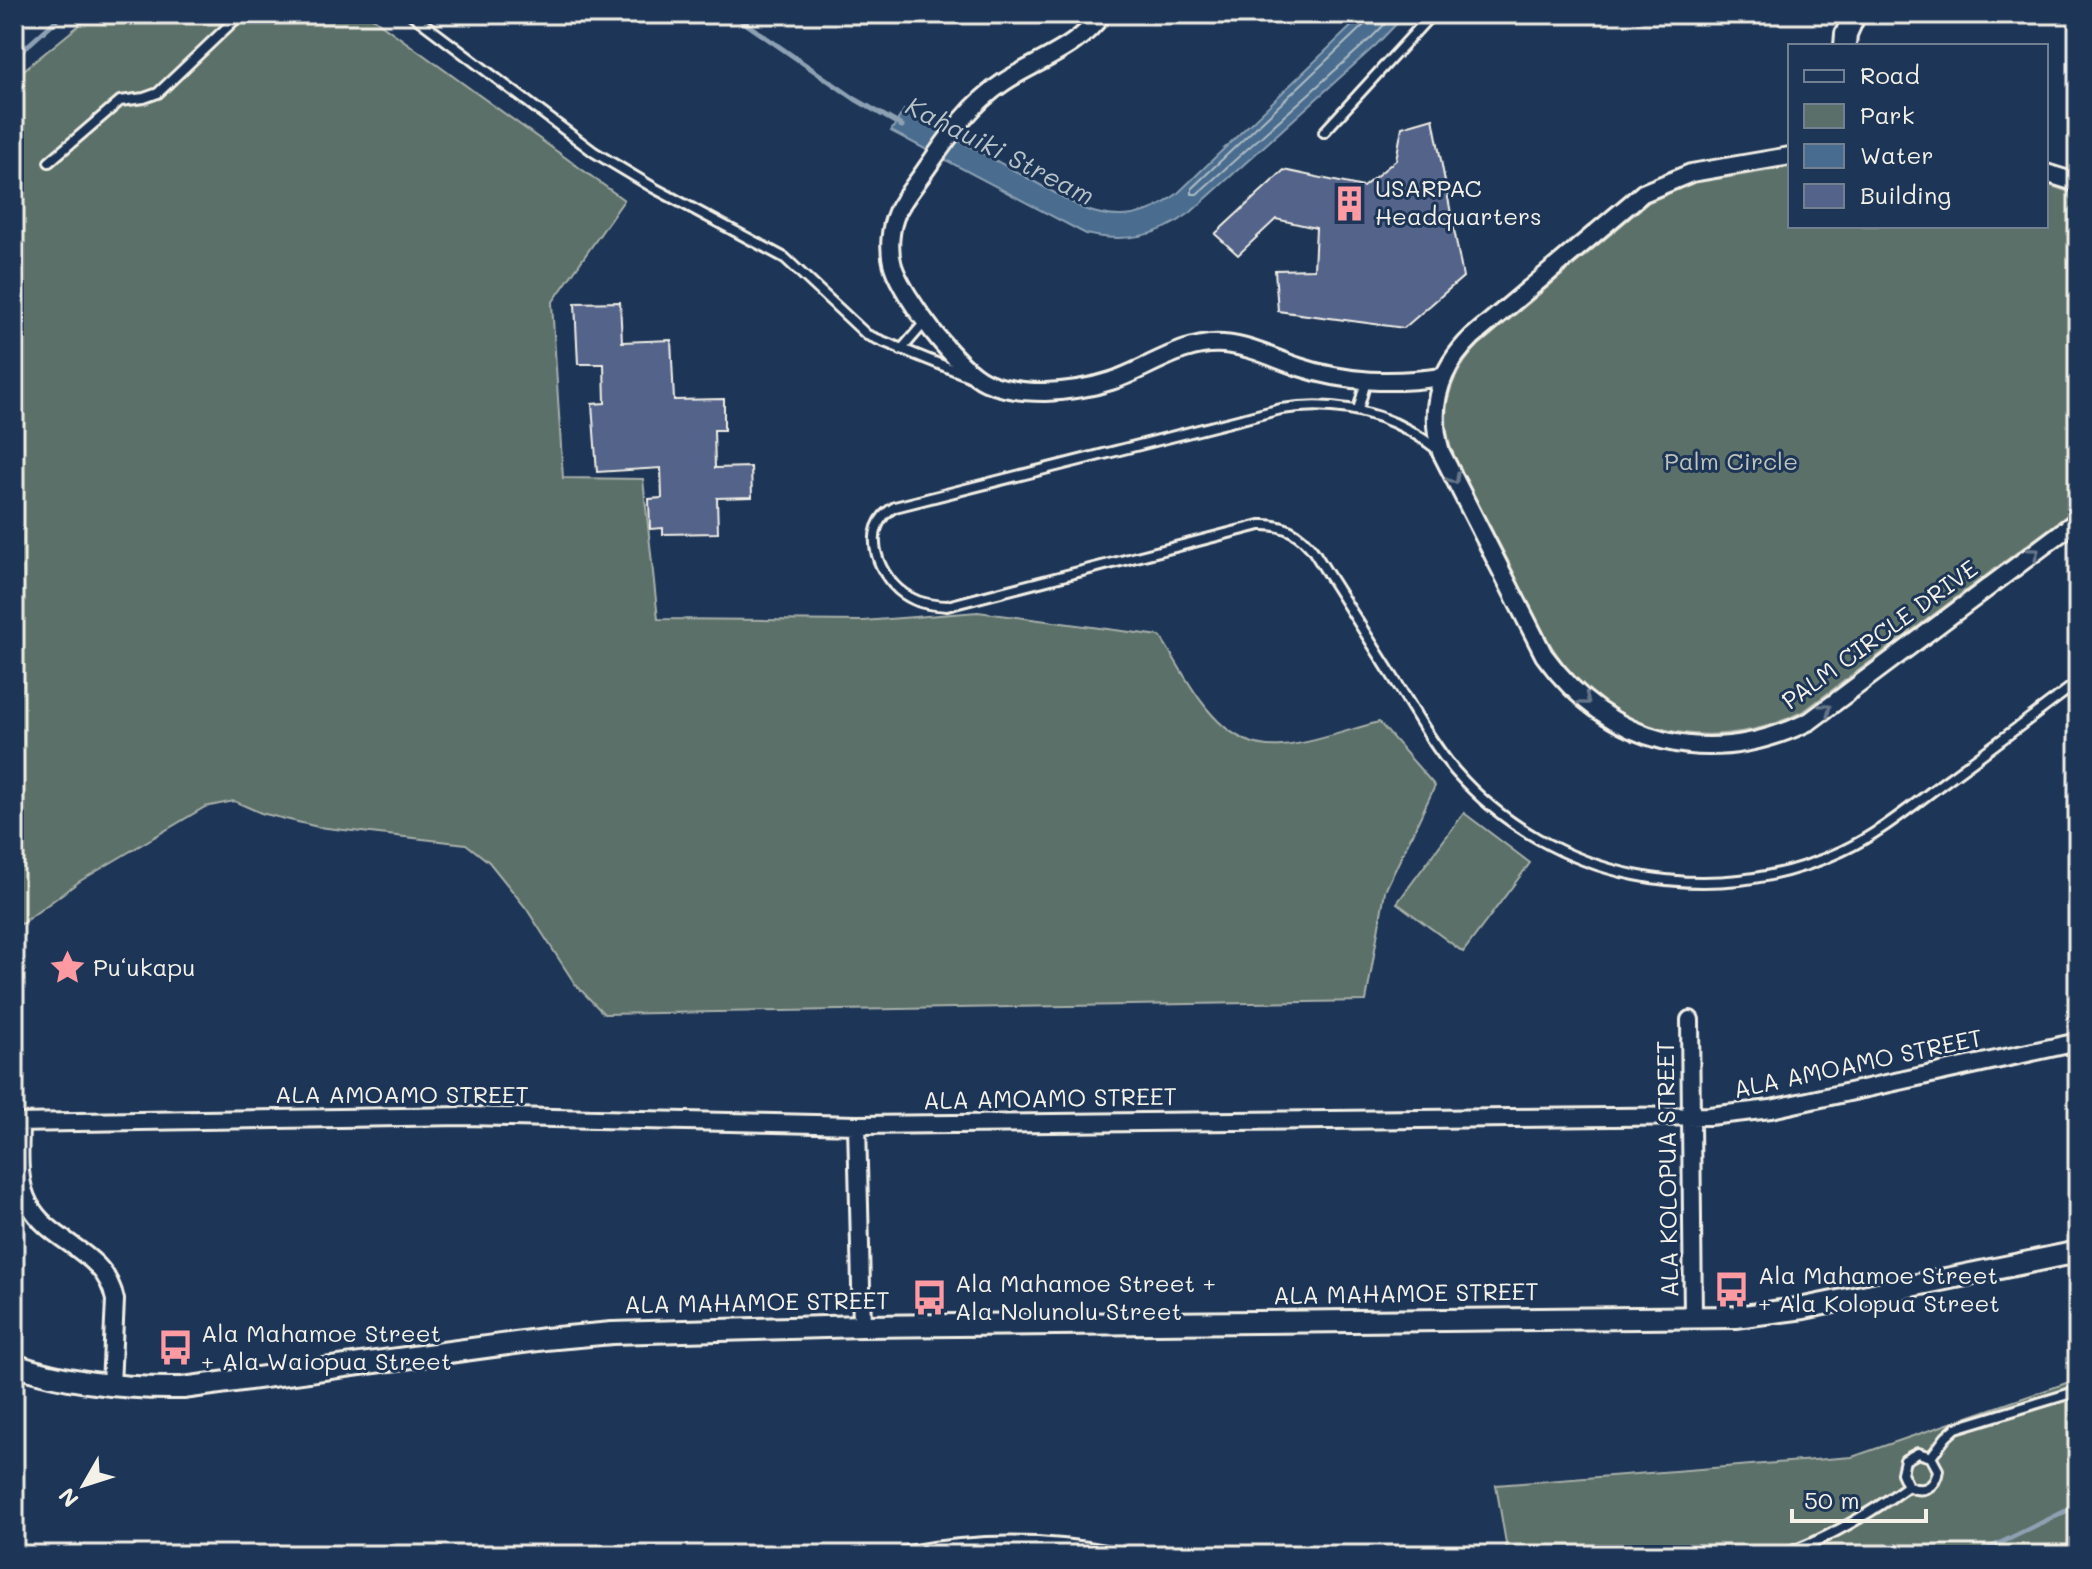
<svg xmlns="http://www.w3.org/2000/svg" width="2092" height="1569" viewBox="0 0 2092 1569" font-family="Mali,sans-serif">
<style>
.green{fill:#5b6f6a;stroke:#a8b0a9;stroke-width:2}
.water{fill:#486c8f;stroke:#8da1b3;stroke-width:2}
.lines{fill:none;stroke-linecap:round;stroke-linejoin:round}
.shore{stroke:#afbcc4;stroke-width:2}
.stream{stroke:#8da1b3;stroke-width:5}
.building{fill:#53638a;stroke:#f4f1e8;stroke-width:2}
.service-casing{stroke:#f4f1e8;stroke-width:14}
.minor-casing{stroke:#f4f1e8;stroke-width:22}
.tertiary-casing{stroke:#f4f1e8;stroke-width:26}
.service{stroke:#1d3557;stroke-width:8}
.minor{stroke:#1d3557;stroke-width:16}
.tertiary{stroke:#1d3557;stroke-width:20}
.oneway{stroke:#68778a}
.labels{text-anchor:middle;stroke-width:6;stroke-linejoin:round;paint-order:stroke}
.poi-label{font-size:24px;fill:#f4f1e8;stroke:#1d3557;text-anchor:start}
.park-label{font-size:24px;fill:#bec4bc;stroke:#1d3557}
.street-label{font-size:24px;fill:#f4f1e8;stroke:#1d3557}
.water-label{font-size:26px;font-style:italic;fill:#b8c2c9;stroke:#1d3557}
</style>
<rect width="100%" height="100%" fill="#1d3557"/>
<filter id="ink" filterUnits="userSpaceOnUse"><feTurbulence type="fractalNoise" baseFrequency=".0125" numOctaves="2"/><feDisplacementMap in="SourceGraphic" scale="16" xChannelSelector="R" yChannelSelector="G"/><feConvolveMatrix kernelMatrix="1 2 1 2 8 2 1 2 1" color-interpolation-filters="sRGB"/></filter>
<g filter="url(#ink)">
<path class="green" d="M93,14H367L624,200L552,303L563,478L643,479L658,619L863,621L978,612L1160,636C1189,680 1218,752 1282,746C1314,743 1347,730 1379,722L1435,786L1385,891L1366,1001L604,1014L575,984L526,908L489,862L466,844L318,827L261,813L234,801L205,807L80,881L14,929V78Z
M1790,167V226H2046V184L2078,195V507L1804,711C1722,753 1622,740 1564,664C1539,632 1524,592 1506,557C1488,521 1467,486 1451,449C1439,409 1450,374 1479,345L1649,202L1693,183Z
M1464,813L1530,863L1463,952L1397,903Z
M2078,1379V1555H1508L1496,1485L1852,1457Z"/>
<path class="water" d="M1364,14H1406L1376,45L1190,213C1158,237 1125,243 1086,234L891,131L904,110L1084,209C1119,222 1148,217 1177,194Z"/>
<g class="lines">
<path class="shore" d="M1369,14L1366,23L1192,188V194H1197L1370,39L1395,14"/>
<path class="stream" d="M732,14L855,99L902,126
M14,58L63,14
M1976,1555L2078,1505"/>
</g>
<path class="building" d="M1433,118L1463,277L1404,328L1278,311L1275,270L1314,269L1316,228L1276,219L1238,255L1215,234L1284,170L1363,187L1396,160L1402,127Z
M620,302L622,342L671,340L674,400L724,399V430H714L715,468L751,467L752,497L717,498L718,533L663,534V528L650,529L649,499L662,498L661,468L597,472L592,404L605,403L604,364H578L575,303Z"/>
<g class="lines">
<defs>
<path id="service" d="M411,14L594,152L654,188L785,258L867,335L969,376
M1324,132L1432,14
M49,162L120,101L144,98L158,93L241,14
M901,350L926,321
M1358,410L1366,381
M1437,449C1391,413 1338,400 1281,409L895,507C857,527 879,581 909,597C921,604 933,605 947,606L1260,525C1284,524 1300,533 1314,552C1342,597 1370,641 1398,685C1416,714 1433,745 1455,771C1550,880 1711,913 1842,851C1880,833 1913,805 1947,780C1991,748 2034,715 2078,682
M1908,1486L1902,1473L1905,1460L1918,1453L1931,1457
M1781,1555C1827,1540 1869,1514 1908,1486C1923,1494 1936,1487 1938,1470L1931,1457L1946,1437L1956,1428L2078,1391"/>
<path id="minor" d="M1102,14C1079,48 1036,61 1004,82C969,105 947,139 924,172C915,185 904,198 897,212C890,228 888,249 893,266C903,297 956,368 986,382C1004,390 1026,392 1045,392C1067,391 1090,388 1111,381C1148,369 1184,340 1224,344C1250,346 1275,359 1299,367C1347,383 1393,384 1442,377
M1790,156L1691,173L1643,193L1472,337C1439,369 1428,408 1441,452L1544,655C1610,746 1709,770 1810,721L2078,520
M2046,173L2078,183
M1690,1020L1693,1318
M14,1123L465,1116L857,1125L1709,1116L1771,1109L2078,1042
M20,1123C20,1149 16,1180 29,1204C51,1245 105,1249 115,1300L111,1385
M857,1125L862,1326
M907,1555C974,1543 1045,1542 1112,1555"/>
<path id="tertiary" d="M1845,46L1846,34L1855,14
M14,1365C69,1383 126,1389 183,1388L545,1339L612,1333L862,1326L1736,1317L1804,1308L2078,1252"/>
</defs>
<use href="#service" class="service-casing"/>
<use href="#minor" class="minor-casing"/>
<use href="#tertiary" class="tertiary-casing"/>
<use href="#service" class="service"/>
<use href="#minor" class="minor"/>
<use href="#tertiary" class="tertiary"/>
</g>
<defs><path id="oneway-chevron" d="M-2-3.5L2.5 0L-2 3.5" fill="none" stroke-width="1.6" stroke-linecap="round" stroke-linejoin="round" transform="scale(2)"/></defs>
<g class="oneway">
<use href="#oneway-chevron" transform="translate(1454 479) rotate(61)"/>
<use href="#oneway-chevron" transform="translate(2034 553) rotate(-37)"/>
<use href="#oneway-chevron" transform="translate(1585 700) rotate(39)"/>
<use href="#oneway-chevron" transform="translate(1826 709) rotate(-37)"/>
</g>
</g>
<defs>
<symbol id="building-bare" viewBox="-9 -9 18 18"><path d="M-4-6H4V6H1V3H-1V6H-4ZM-2.5-4.3h1.7v1.8h-1.7ZM.8-4.3h1.7v1.8H.8ZM-2.5-1h1.7V.8h-1.7ZM.8-1h1.7V.8H.8Z" fill="#ff9aa2" stroke="#1d3557" stroke-width="2.5" paint-order="stroke"/></symbol>
<symbol id="sight-bare" viewBox="-9 -9 18 18"><path d="M0-6L1.8-2.2L6-1.7L2.9 1.2L3.7 5.4L0 3.3L-3.7 5.4L-2.9 1.2L-6-1.7L-1.8-2.2Z" fill="#ff9aa2" stroke="#1d3557" stroke-width="2.5" paint-order="stroke"/></symbol>
<symbol id="bus-bare" viewBox="-9 -9 18 18"><path d="M-5-6H5V4H4V6H2V4H-2V6H-4V4H-5ZM-3.5-4V0h7V-4ZM-3.5 1.2v1.5H-2V1.2ZM2 1.2v1.5H3.5V1.2Z" fill="#ff9aa2" stroke="#1d3557" stroke-width="2.5" paint-order="stroke"/></symbol>
</defs>
<g fill-rule="evenodd">
<use href="#building-bare" x="1324" y="178" width="51" height="51"/>
<use href="#sight-bare" x="42" y="942" width="51" height="51"/>
<use href="#bus-bare" x="1706" y="1264" width="51" height="51"/>
<use href="#bus-bare" x="904" y="1272" width="51" height="51"/>
<use href="#bus-bare" x="150" y="1322" width="51" height="51"/>
</g>
<g class="labels">
<g class="poi-label">
<text x="1375" y="197">USARPAC<tspan x="1375" dy="28">Headquarters</tspan></text>
<text x="93" y="976">Puʻukapu</text>
<text x="1758" y="1284">Ala Mahamoe Street<tspan x="1758" dy="28">+ Ala Kolopua Street</tspan></text>
<text x="955" y="1292">Ala Mahamoe Street +<tspan x="955" dy="28">Ala Nolunolu Street</tspan></text>
<text x="201" y="1342">Ala Mahamoe Street<tspan x="201" dy="28">+ Ala Waiopua Street</tspan></text>
</g>
<g class="park-label">
<text x="1731" y="470">Palm Circle</text>
</g>
<g class="street-label">
<text transform="translate(1880 635) rotate(-36)" y="8">PALM CIRCLE DRIVE</text>
<text transform="translate(1858 1064) rotate(-12)" y="8">ALA AMOAMO STREET</text>
<text x="402" y="1103">ALA AMOAMO STREET</text>
<text transform="translate(1050 1099) rotate(-1)" y="8">ALA AMOAMO STREET</text>
<text transform="translate(1668 1169) rotate(-91)" y="8">ALA KOLOPUA STREET</text>
<text transform="translate(1406 1294) rotate(-1)" y="8">ALA MAHAMOE STREET</text>
<text transform="translate(757 1303) rotate(-1)" y="8">ALA MAHAMOE STREET</text>
</g>
<g class="water-label">
<text transform="translate(1000 151) rotate(27)" y="9">Kahauiki Stream</text>
</g>
</g>
<rect width="2092" height="1569" fill="none" stroke="#1d3557" stroke-width="48"/>
<rect x="24" y="24" width="2044" height="1521" fill="none" stroke="#f4f1e8" stroke-width="3" filter="url(#ink)"/>
<rect x="1788" y="44" width="260" height="184" fill="#1d3557" stroke="#738091" stroke-width="2"/>
<rect x="1804" y="70" width="40" height="12" fill="#1d3557" stroke="#738091" stroke-width="2"/>
<text x="1860" y="84" font-size="24" fill="#f4f1e8">Road</text>
<rect x="1804" y="104" width="40" height="24" fill="#5b6f6a" stroke="#738091" stroke-width="2"/>
<text x="1860" y="124" font-size="24" fill="#f4f1e8">Park</text>
<rect x="1804" y="144" width="40" height="24" fill="#486c8f" stroke="#738091" stroke-width="2"/>
<text x="1860" y="164" font-size="24" fill="#f4f1e8">Water</text>
<rect x="1804" y="184" width="40" height="24" fill="#53638a" stroke="#738091" stroke-width="2"/>
<text x="1860" y="204" font-size="24" fill="#f4f1e8">Building</text>
<g transform="translate(84 1485) rotate(231)" stroke="#1d3557" stroke-width="6" paint-order="stroke">
<path d="M0-6L14 30L0 20L-14 30Z" fill="#f4f1e8"/>
<text y="-12" font-size="22" font-weight="bold" text-anchor="middle" fill="#f4f1e8">N</text>
</g>
<path d="M1792 1509v12h134v-12" fill="none" stroke="#f4f1e8" stroke-width="4"/>
<text x="1804" y="1509" font-size="24" fill="#f4f1e8" stroke="#1d3557" stroke-width="6" paint-order="stroke">50 m</text>
</svg>
